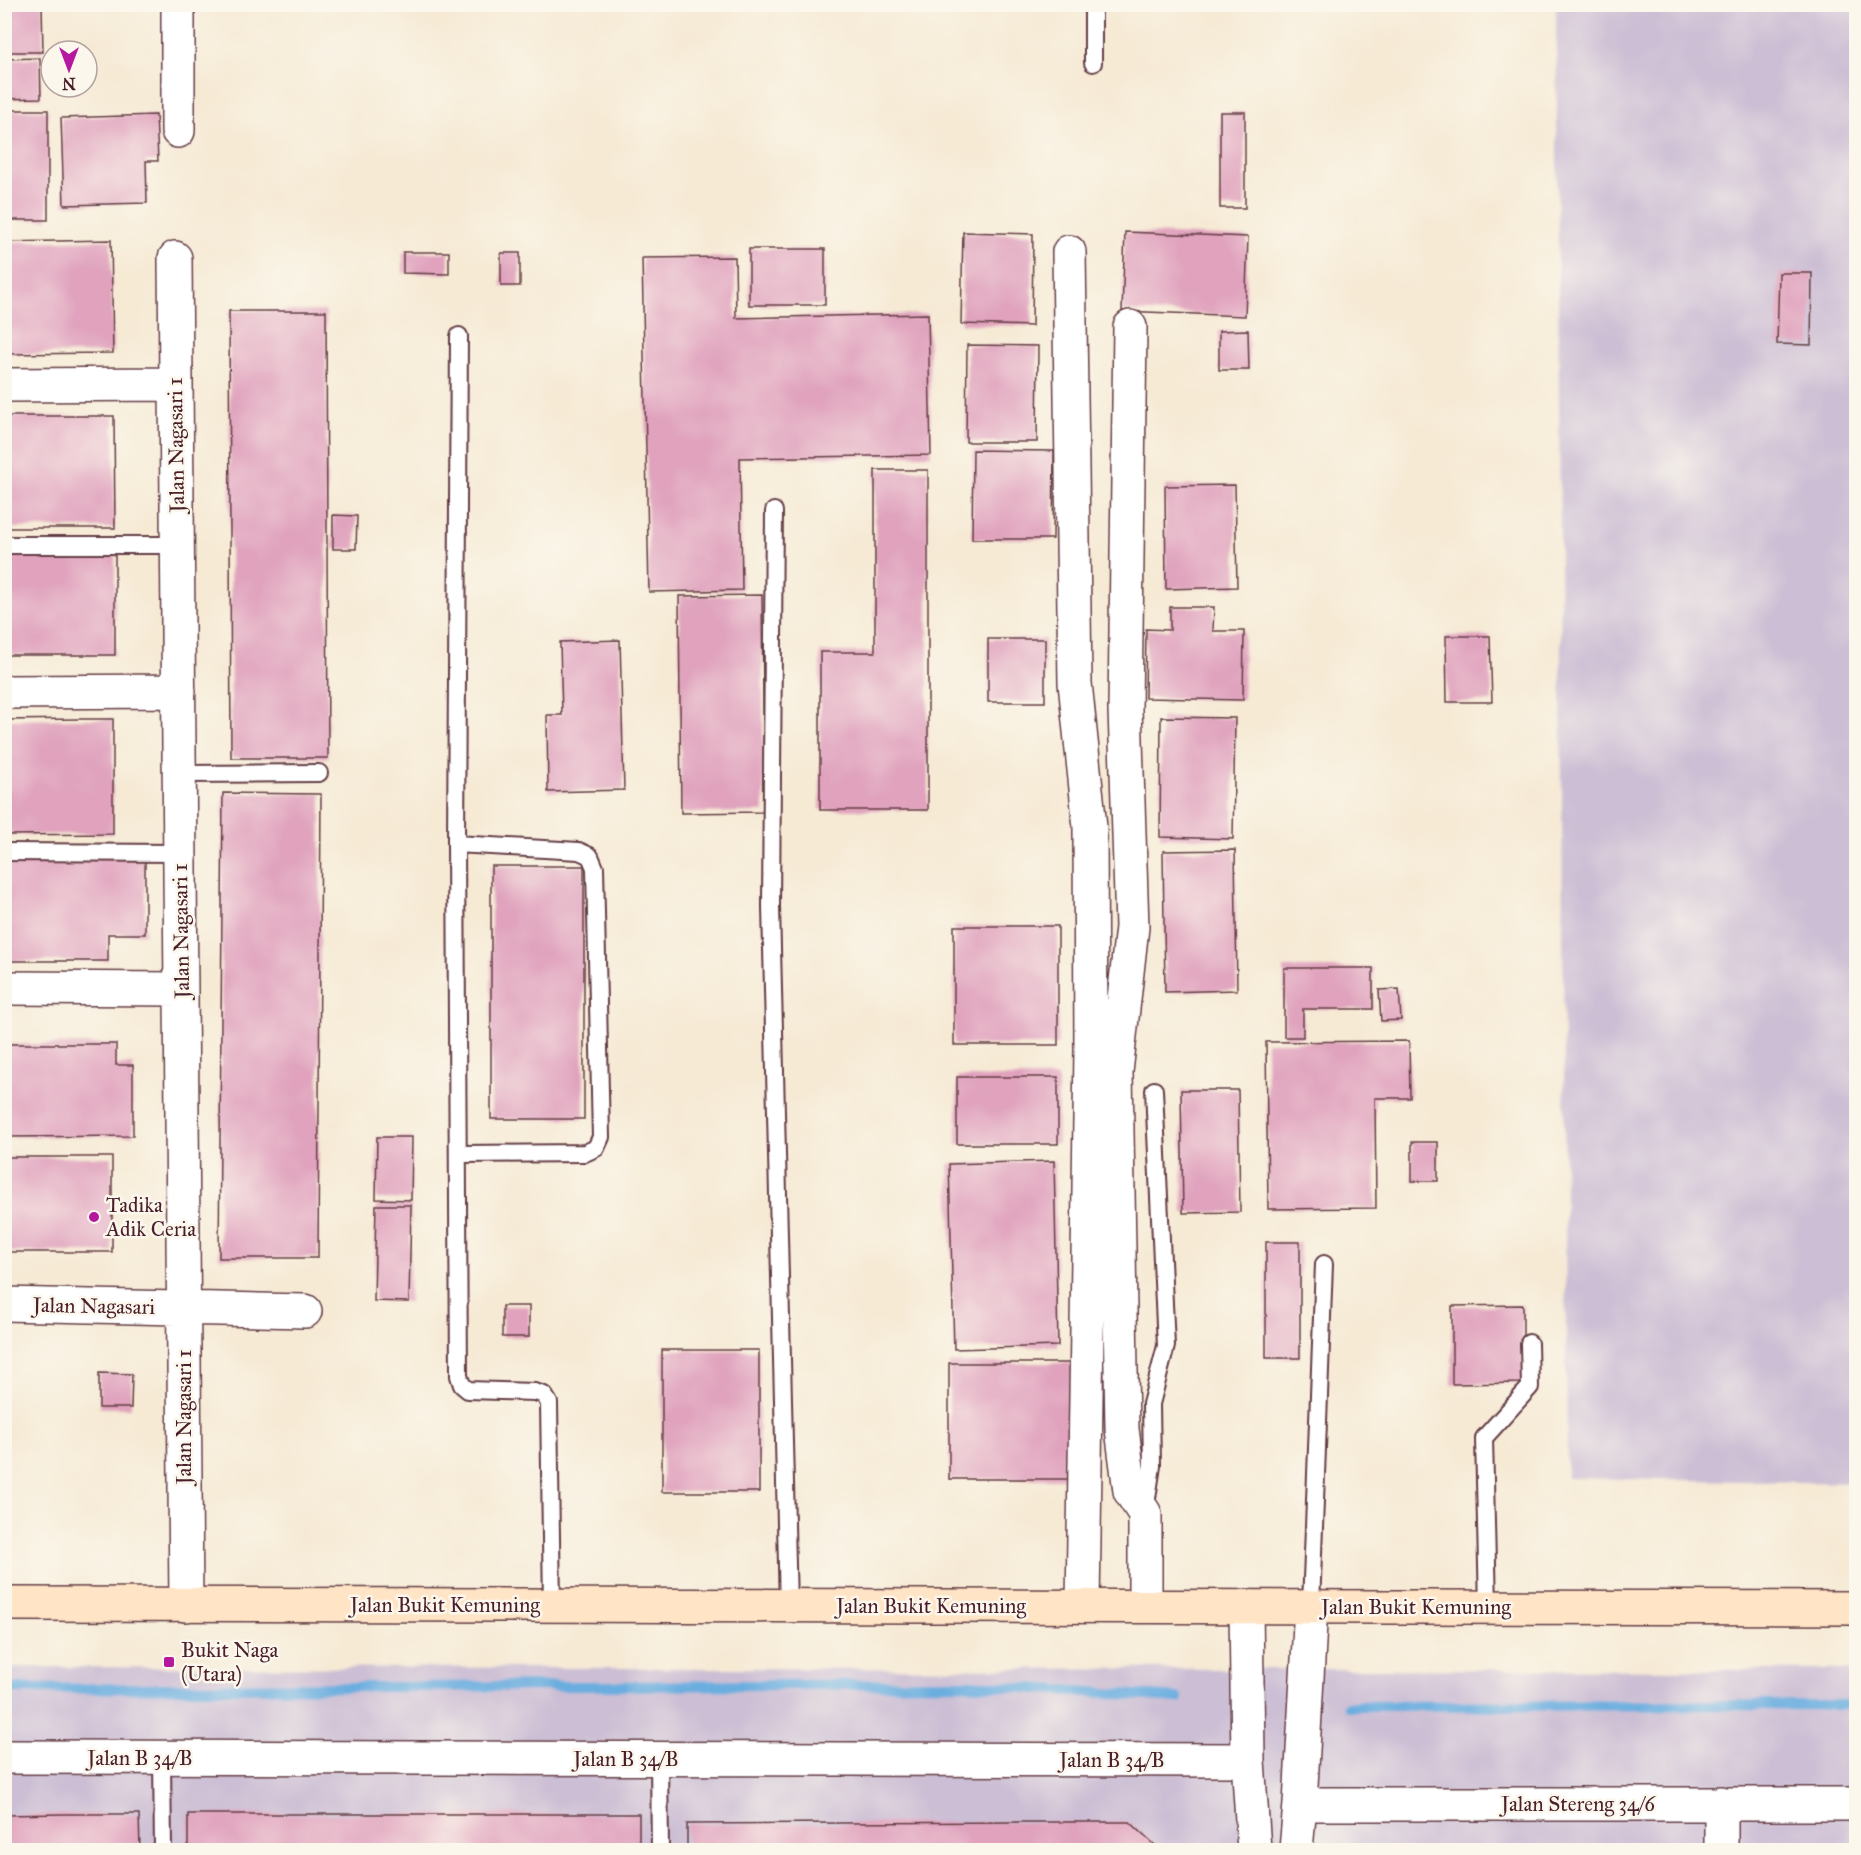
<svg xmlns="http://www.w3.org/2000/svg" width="1861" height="1855" viewBox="0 0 1861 1855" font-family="'IM FELL Great Primer',serif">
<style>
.industrial{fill:#ccbed4}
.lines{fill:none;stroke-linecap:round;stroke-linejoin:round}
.stream{stroke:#6aaedf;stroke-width:10}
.building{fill:#e0a2bd}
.lane-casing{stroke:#643d44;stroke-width:20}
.street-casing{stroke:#643d44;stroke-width:36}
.secondary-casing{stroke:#643d44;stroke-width:36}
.lane{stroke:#fff;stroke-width:16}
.street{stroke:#fff;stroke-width:33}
.secondary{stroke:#ffe4c6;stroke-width:33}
.poi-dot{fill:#b5179e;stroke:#fbf7ec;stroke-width:2}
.labels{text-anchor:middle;stroke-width:5;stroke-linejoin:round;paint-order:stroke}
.street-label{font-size:21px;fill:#4a1f2b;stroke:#fbf7ec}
.poi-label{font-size:21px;fill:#4a1f2b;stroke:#fbf7ec;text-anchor:start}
</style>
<rect width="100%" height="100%" fill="#fbf7ec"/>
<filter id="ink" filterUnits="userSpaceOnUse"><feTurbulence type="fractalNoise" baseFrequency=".0167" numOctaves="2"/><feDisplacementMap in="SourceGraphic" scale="12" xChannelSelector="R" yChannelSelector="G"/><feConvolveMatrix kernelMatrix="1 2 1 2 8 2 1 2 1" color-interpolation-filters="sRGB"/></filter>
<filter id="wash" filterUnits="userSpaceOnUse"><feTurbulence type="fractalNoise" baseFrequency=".008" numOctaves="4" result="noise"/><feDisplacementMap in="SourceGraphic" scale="24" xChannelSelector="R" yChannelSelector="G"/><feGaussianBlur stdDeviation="1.35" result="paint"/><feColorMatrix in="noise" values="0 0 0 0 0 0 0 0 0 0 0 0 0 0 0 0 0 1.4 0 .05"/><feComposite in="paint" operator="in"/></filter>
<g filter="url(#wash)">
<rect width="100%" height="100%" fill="#f6ead5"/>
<path class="industrial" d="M1556,5H1856V1483L1567,1478Z
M4,1667L1856,1670V1850H5Z"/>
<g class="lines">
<path class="stream" d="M4,1689L967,1684L1178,1698
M1348,1706L1856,1705"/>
</g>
<g id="blocks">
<path class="building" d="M4,4H42L43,52H4Z
M1853,35H1856V79H1855Z
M40,58L41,98L4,99V59Z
M4,110H48V220H4Z
M1220,112H1245V208H1220Z
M156,115L158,161H146L147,203L64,205L61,118Z
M963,232L1033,234L1032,326L961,324Z
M1125,232L1248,237L1245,316L1122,311Z
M111,240L113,353L4,354V242Z
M749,249H825V305H749Z
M403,252H449V274L403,273Z
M501,253H520V286H501Z
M735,257L736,318L928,314L931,455L740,458L742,590L649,592L642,258Z
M1779,273H1812L1811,345L1777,344Z
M229,311H326L328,758H231Z
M1248,330L1249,370H1219V331Z
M967,345L1038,346L1037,442H966Z
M4,416H114L115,528H4Z
M973,450L1054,451L1053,539H972Z
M875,470H928V810H820V652H875Z
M1235,485L1237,587L1166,589L1165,486Z
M333,515L357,516L356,549H333Z
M4,549H115V655H4Z
M762,595L764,812L681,813L679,596Z
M1170,607H1214L1213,631H1244L1243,700L1145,698L1146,629L1170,630Z
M1446,636H1490L1492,702H1447Z
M988,639H1045V702H988Z
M620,640L624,790L548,792L547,715H562L560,642Z
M1161,717L1235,718L1233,839L1160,837Z
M79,719H113V834L4,835V720Z
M223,793L321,794L318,1258H219Z
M1235,850L1237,990L1165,992L1163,851Z
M4,856H145V934H108V961H4Z
M491,866H584V1119H491Z
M954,926H1058V1045H954Z
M1284,968H1373V1009H1303V1037H1284Z
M1399,989L1401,1020L1381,1021L1379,990Z
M1409,1041L1410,1098H1375L1376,1208L1268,1209L1266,1042Z
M4,1044H116V1065H133V1136L4,1137Z
M957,1077H1058V1144H957Z
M1181,1090H1238L1240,1212L1183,1213Z
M377,1137H412L411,1200L376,1199Z
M1412,1142H1438V1181H1412Z
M4,1157H112V1252H4Z
M1054,1161L1058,1346L954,1349L949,1164Z
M376,1205H411L409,1302L374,1301Z
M1266,1242H1300V1358H1266Z
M1523,1305V1383L1452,1384V1306Z
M502,1306H529V1337H502Z
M662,1350H759V1492H662Z
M949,1363H1076V1479H949Z
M99,1373L132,1374L131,1408H99Z
M64,1814H139L140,1850H4V1815Z
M188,1814H639V1850H188Z
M1019,1822H1130L1155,1845V1850H687V1824Z"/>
</g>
</g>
<g filter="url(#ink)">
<use href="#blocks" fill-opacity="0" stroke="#643d44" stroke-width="1.5"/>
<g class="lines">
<defs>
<path id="lane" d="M1093,4V63
M459,336L456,844L459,1376L462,1385L468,1390L535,1392L544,1395L549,1403L552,1605
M774,511L771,907L788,1606
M4,545H177
M179,774L319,773
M456,844L579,851L590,856L595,868L601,1137L596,1148L585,1153L459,1154
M4,852L180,853
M1145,1511L1152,1466L1151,1404L1166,1346L1154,1090
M1311,1606L1324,1264
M1488,1607L1484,1438L1530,1387L1529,1343
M162,1758L163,1850
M659,1759L660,1850"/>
<path id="street" d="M178,4V131
M1069,252L1075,683L1090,827L1091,1049L1083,1606
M175,258L186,1605
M1130,327L1125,709L1132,927L1116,1072L1122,1429L1130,1491L1145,1514V1606
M4,385L175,384
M4,692L179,691
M4,988L181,989
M4,1304L305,1311
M1246,1606L1248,1760L1254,1850
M4,1757L1248,1760
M1721,1803V1850
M1300,1804H1856
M1296,1850L1300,1804L1311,1606"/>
<path id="secondary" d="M4,1604L1856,1608"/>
</defs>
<use href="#lane" class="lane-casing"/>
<use href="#street" class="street-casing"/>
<use href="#secondary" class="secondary-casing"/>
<use href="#lane" class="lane"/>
<use href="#street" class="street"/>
<use href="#secondary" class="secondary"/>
</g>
</g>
<g class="poi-dot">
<circle cx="94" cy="1217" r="6"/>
<rect x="163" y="1656" width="12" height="12" rx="3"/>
</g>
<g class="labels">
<g class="street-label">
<text transform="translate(176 445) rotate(-91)" y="7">Jalan Nagasari 1</text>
<text transform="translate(181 931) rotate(-91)" y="7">Jalan Nagasari 1</text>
<text transform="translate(94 1306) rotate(1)" y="7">Jalan Nagasari</text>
<text transform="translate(184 1417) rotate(-90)" y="7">Jalan Nagasari 1</text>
<text x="445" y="1612">Jalan Bukit Kemuning</text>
<text x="931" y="1613">Jalan Bukit Kemuning</text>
<text x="1416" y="1614">Jalan Bukit Kemuning</text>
<text x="140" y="1765">Jalan B 34/B</text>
<text x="626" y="1766">Jalan B 34/B</text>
<text x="1112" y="1767">Jalan B 34/B</text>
<text x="1578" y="1811">Jalan Stereng 34/6</text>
</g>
<g class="poi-label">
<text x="106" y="1212">Tadika<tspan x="106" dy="24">Adik Ceria</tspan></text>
<text x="181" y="1657">Bukit Naga<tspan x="181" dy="24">(Utara)</tspan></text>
</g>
</g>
<rect width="1861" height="1855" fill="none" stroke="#fbf7ec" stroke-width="24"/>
<g transform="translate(69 69) rotate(180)"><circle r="28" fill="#fbf7ec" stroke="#b4a19f" stroke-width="1.5"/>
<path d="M0-4.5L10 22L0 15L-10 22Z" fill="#b5179e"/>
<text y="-9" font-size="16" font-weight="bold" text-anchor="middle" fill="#4a1f2b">N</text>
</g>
</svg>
